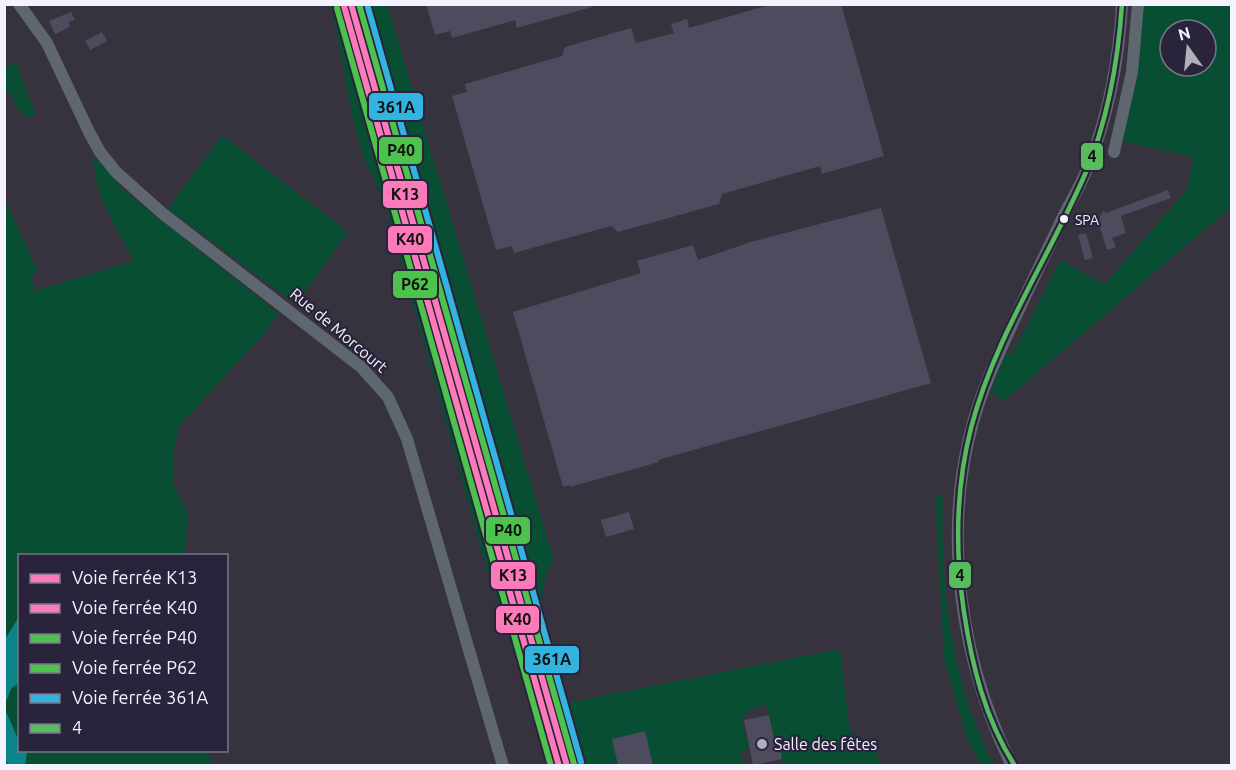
<svg xmlns="http://www.w3.org/2000/svg" width="1236" height="770" viewBox="0 0 1236 770" font-family="Ubuntu,sans-serif">
<style>
.green{fill:#074e33;fill-rule:evenodd}
.water{fill:#0a8487}
.building{fill:#4f4b5e}
.lines{fill:none;stroke-linecap:round;stroke-linejoin:round}
.minor{stroke:#5e666f;stroke-width:12}
.bus-1-casing{stroke:#29233b;stroke-width:9}
.bus-1{stroke:#58bc5f;stroke-width:4.5}
.rail-1-casing{stroke:#29233b;stroke-width:10}
.rail-2-casing{stroke:#29233b;stroke-width:10}
.rail-3-casing{stroke:#29233b;stroke-width:10}
.rail-4-casing{stroke:#29233b;stroke-width:10}
.rail-5-casing{stroke:#29233b;stroke-width:10}
.rail-1{stroke:#fc7aba;stroke-width:6}
.rail-2{stroke:#fc7aba;stroke-width:6}
.rail-3{stroke:#4dc24d;stroke-width:6}
.rail-4{stroke:#4dc24d;stroke-width:6}
.rail-5{stroke:#33b3df;stroke-width:6}
.bus-dot{fill:#f4f2ff;stroke:#29233b;stroke-width:2}
.poi-dot{fill:#b2afbc;stroke:#29233b;stroke-width:2}
.labels{text-anchor:middle;stroke-width:4.5;stroke-linejoin:round;paint-order:stroke}
.bus-label{font-size:14px;fill:#f4f2ff;stroke:#29233b;text-anchor:start}
.street-label{font-size:16px;fill:#f4f2ff;stroke:#29233b}
.poi-label{font-size:16px;fill:#f4f2ff;stroke:#29233b;text-anchor:start}
.line-badge{stroke:#29233b;stroke-width:2}
.pale-badge-label{font-size:16px;text-anchor:middle;font-weight:bold;fill:#111}
</style>
<rect width="100%" height="100%" fill="#36333f"/>
<path class="green" d="M331,5H344L562,765H549L484,560L384,200L363,156L353,119Z
M363,5H387L554,560C526,601 554,661 567,703L840,649L850,733L877,745L879,765H783L779,744L775,743L766,704L748,711L741,723L750,747L740,752L744,765H578Z
M1141,5H1231V207L1004,401L991,392L1005,355L1014,352L1060,260L1105,284L1187,190L1193,157L1118,140ZM1170,30H1206V66H1170Z
M16,63L36,115L25,118L12,99V92L5,93V66Z
M222,135L348,232L296,304L168,209Z
M94,160L101,161L123,190L278,313L269,328L179,426L173,455L174,486L188,514L184,555L20,556V750L207,751L212,765H5L4,198L38,271L32,276L34,291L133,261C119,227 94,198 94,160Z
M935,496L943,497C940,590 951,682 994,765H981L968,741L944,659Z"/>
<path class="water" d="M19,617V682L11,689L5,704V639Z
M4,707L19,741L20,750L27,753L25,765H8L5,759Z"/>
<path class="building" d="M426,4H591L592,7L517,28L515,20L452,38L450,31L435,35Z
M773,4H841L884,156L822,174L820,166L722,194L719,204L618,232L611,226L514,253L512,246L496,250L452,96L467,92L465,84L562,56L565,47L631,28L636,43L674,33L671,24L687,19L689,28Z
M71,12L75,20L68,22L70,26L66,29L55,34L49,21Z
M102,32L107,41L90,50L85,41Z
M1168,190L1171,198L1121,216L1126,233L1112,238L1116,247L1107,250L1098,221L1103,211L1106,213Z
M881,208L931,383L658,460L659,462L570,487V485L563,487L513,312L641,273L637,261L693,245L698,260L751,242Z
M1086,233L1093,258L1085,260L1078,235Z
M629,512L634,529L606,537L601,520Z
M769,715L775,743H779L782,759L753,765L744,720Z
M645,731L653,765H618L612,739Z"/>
<g class="lines">
<path class="minor" d="M19,4L47,43L89,132L100,152L116,172L162,213L361,367L388,397L407,439L503,766
M1114,152L1132,72L1138,4
M1012,766C953,645 937,499 990,374C1012,322 1037,272 1061,221C1070,202 1082,184 1089,164C1109,113 1119,59 1122,4"/>
<defs>
<path id="bus-1" d="M1015,766C985,719 972,666 964,612C955,551 956,487 971,428C995,336 1049,258 1086,172C1108,119 1118,62 1122,4"/>
</defs>
<use href="#bus-1" class="bus-1-casing"/>
<use href="#bus-1" class="bus-1"/>
<defs>
<path id="rail-1" d="M351,4L567,766"/>
<path id="rail-2" d="M344,6L559,766"/>
<path id="rail-3" d="M359,4L574,764"/>
<path id="rail-4" d="M337,8L551,766"/>
<path id="rail-5" d="M367,4L581,762"/>
</defs>
<use href="#rail-1" class="rail-1-casing"/>
<use href="#rail-2" class="rail-2-casing"/>
<use href="#rail-3" class="rail-3-casing"/>
<use href="#rail-4" class="rail-4-casing"/>
<use href="#rail-5" class="rail-5-casing"/>
<use href="#rail-1" class="rail-1"/>
<use href="#rail-2" class="rail-2"/>
<use href="#rail-3" class="rail-3"/>
<use href="#rail-4" class="rail-4"/>
<use href="#rail-5" class="rail-5"/>
</g>
<circle class="bus-dot" cx="1064" cy="219" r="5"/>
<circle class="poi-dot" cx="762" cy="744" r="6"/>
<g class="labels">
<g class="bus-label">
<text x="1075" y="225">SPA</text>
</g>
<g class="street-label">
<text transform="translate(339 330) rotate(40)" y="6">Rue de Morcourt</text>
</g>
<g class="poi-label">
<text x="774" y="750">Salle des fêtes</text>
</g>
</g>
<g class="line-badge">
<rect x="368" y="92" width="56" height="29" rx="6" fill="#33b3df"/>
<rect x="378" y="136" width="45" height="29" rx="6" fill="#4dc24d"/>
<rect x="1080" y="142" width="24" height="29" rx="6" fill="#58bc5f"/>
<rect x="382" y="180" width="46" height="29" rx="6" fill="#fc7aba"/>
<rect x="387" y="225" width="46" height="29" rx="6" fill="#fc7aba"/>
<rect x="392" y="270" width="46" height="29" rx="6" fill="#4dc24d"/>
<rect x="485" y="516" width="46" height="29" rx="6" fill="#4dc24d"/>
<rect x="948" y="561" width="24" height="28" rx="6" fill="#58bc5f"/>
<rect x="490" y="561" width="46" height="29" rx="6" fill="#fc7aba"/>
<rect x="495" y="605" width="45" height="29" rx="6" fill="#fc7aba"/>
<rect x="524" y="645" width="56" height="29" rx="6" fill="#33b3df"/>
</g>
<g class="pale-badge-label">
<text x="396" y="113">361A</text>
<text x="401" y="156">P40</text>
<text x="1092" y="162">4</text>
<text x="405" y="200">K13</text>
<text x="410" y="245">K40</text>
<text x="415" y="290">P62</text>
<text x="508" y="536">P40</text>
<text x="960" y="581">4</text>
<text x="513" y="581">K13</text>
<text x="517" y="625">K40</text>
<text x="552" y="665">361A</text>
</g>
<rect width="1236" height="770" fill="none" stroke="#f4f2ff" stroke-width="12"/>
<rect x="18" y="554" width="210" height="198" fill="#29233b" stroke="#7a7689" stroke-width="1.5"/>
<rect x="30" y="574" width="30" height="9" fill="#fc7aba" stroke="#7a7689" stroke-width="1.5"/>
<text x="72" y="584" font-size="18" fill="#f4f2ff">Voie ferrée K13</text>
<rect x="30" y="604" width="30" height="9" fill="#fc7aba" stroke="#7a7689" stroke-width="1.5"/>
<text x="72" y="614" font-size="18" fill="#f4f2ff">Voie ferrée K40</text>
<rect x="30" y="634" width="30" height="9" fill="#4dc24d" stroke="#7a7689" stroke-width="1.5"/>
<text x="72" y="644" font-size="18" fill="#f4f2ff">Voie ferrée P40</text>
<rect x="30" y="664" width="30" height="9" fill="#4dc24d" stroke="#7a7689" stroke-width="1.5"/>
<text x="72" y="674" font-size="18" fill="#f4f2ff">Voie ferrée P62</text>
<rect x="30" y="694" width="30" height="9" fill="#33b3df" stroke="#7a7689" stroke-width="1.5"/>
<text x="72" y="704" font-size="18" fill="#f4f2ff">Voie ferrée 361A</text>
<rect x="30" y="724" width="30" height="9" fill="#58bc5f" stroke="#7a7689" stroke-width="1.5"/>
<text x="72" y="734" font-size="18" fill="#f4f2ff">4</text>
<g transform="translate(1188 48) rotate(345)"><circle r="28" fill="#29233b" stroke="#7a7689" stroke-width="1.5"/>
<path d="M0-4.5L10 22L0 15L-10 22Z" fill="#b2afbc"/>
<text y="-9" font-size="16" font-weight="bold" text-anchor="middle" fill="#f4f2ff">N</text>
</g>
</svg>
